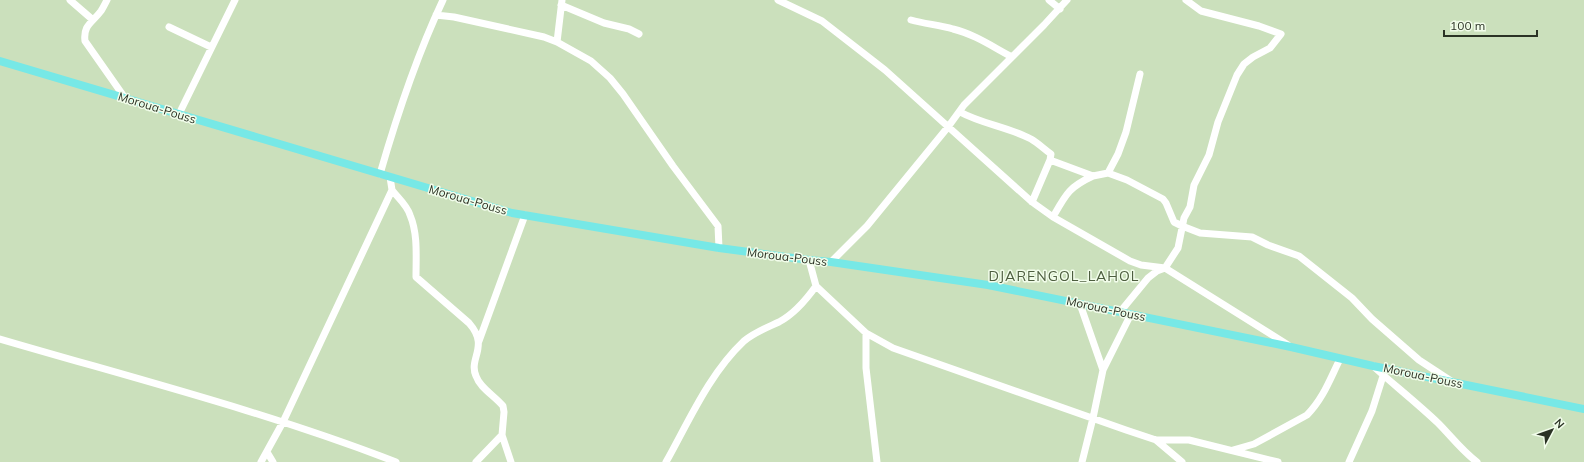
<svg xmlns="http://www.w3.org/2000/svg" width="1584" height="462" viewBox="0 0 1584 462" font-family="Mulish,sans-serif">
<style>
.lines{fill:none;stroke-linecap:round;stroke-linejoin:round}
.minor{stroke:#fff;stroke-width:7}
.major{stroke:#77e8e6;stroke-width:8}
.labels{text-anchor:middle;stroke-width:3;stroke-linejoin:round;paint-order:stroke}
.street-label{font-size:12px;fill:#2b3325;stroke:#f2fdeb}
.quarter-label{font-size:14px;letter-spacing:1px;fill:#4d5e3f;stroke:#f2fdeb}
</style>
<rect width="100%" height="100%" fill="#cbe0bc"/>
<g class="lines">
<path class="minor" d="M70,0L93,20
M107,0C105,4 103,8 101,11C92,23 83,25 85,41L125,98
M778,0L822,21L885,70L1032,202L1053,217L1130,261L1141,265L1165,268L1288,345
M1049,0L1060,9
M561,5L604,23L629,29L639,34
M436,15L454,17L544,37L557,42L591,61L610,78L623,94L673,166L718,226L719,248
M911,20C925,24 940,25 953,29C974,34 993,47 1012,57
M169,27L211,47
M557,42L562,0
M960,112C982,124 1008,127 1031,139C1038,143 1044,149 1051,154L1050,160L1032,202
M179,114L235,0
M1050,160L1093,176L1108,173L1127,180L1163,199L1166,203L1174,222L1182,226L1200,233L1252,237L1268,245L1299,256L1352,298L1372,319L1419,360L1451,381
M1108,173L1118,154L1126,132L1140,74
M380,174C397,115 417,55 443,0
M392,190C398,198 407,205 410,215C418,234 416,256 416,277L469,323C490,347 468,358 476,376C480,388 495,396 503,406L504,412L502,435L511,462
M1053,217C1066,194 1069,187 1093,176
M809,260L816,286L866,333L893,348L1126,430L1156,440H1189L1278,462
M831,262L867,226L948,127L964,105L1044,25L1067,0
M1080,304L1103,370
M1120,312L1148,278L1157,271L1165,268L1178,248L1184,218L1190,207L1194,185L1209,155L1218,122L1237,75L1244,64L1253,57L1270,48L1281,34L1259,26L1201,11L1186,0
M866,333V368L877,462
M0,339C133,378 267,412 396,462
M479,341L525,215
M1373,366C1394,385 1417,403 1438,423C1451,436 1462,451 1477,462
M1156,440L1182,462
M1233,450L1254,444L1307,415C1323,399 1330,379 1340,359
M267,452L273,462
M261,462L283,422L392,190L390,177
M476,462L502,435
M666,462C689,421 709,374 744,341C755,332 766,328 779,322C794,314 806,300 816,286
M1082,462L1093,418L1103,370L1131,314
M1349,462L1372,411L1383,376"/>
<path class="major" d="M0,61L512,213L719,248L809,260L831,262L988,285L1291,347L1373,366L1584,409"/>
</g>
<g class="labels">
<g class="street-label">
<text transform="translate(157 108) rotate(17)" y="4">Moroua-Pouss</text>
<text transform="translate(468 200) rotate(16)" y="4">Moroua-Pouss</text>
<text transform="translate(787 257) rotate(7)" y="4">Moroua-Pouss</text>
<text transform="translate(1106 309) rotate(12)" y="4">Moroua-Pouss</text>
<text transform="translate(1423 376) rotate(12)" y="4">Moroua-Pouss</text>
</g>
<g class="quarter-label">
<text x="1064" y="281">DJARENGOL_LAHOL</text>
</g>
</g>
<g transform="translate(1552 430) rotate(49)" stroke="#f2fdeb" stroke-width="3" paint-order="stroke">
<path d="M0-3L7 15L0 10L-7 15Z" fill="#2b3325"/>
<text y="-6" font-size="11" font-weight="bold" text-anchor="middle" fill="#2b3325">N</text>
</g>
<path d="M1444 30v6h93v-6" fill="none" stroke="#2b3325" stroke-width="2"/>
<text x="1450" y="30" font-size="12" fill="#2b3325" stroke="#f2fdeb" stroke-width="3" paint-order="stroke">100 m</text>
</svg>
